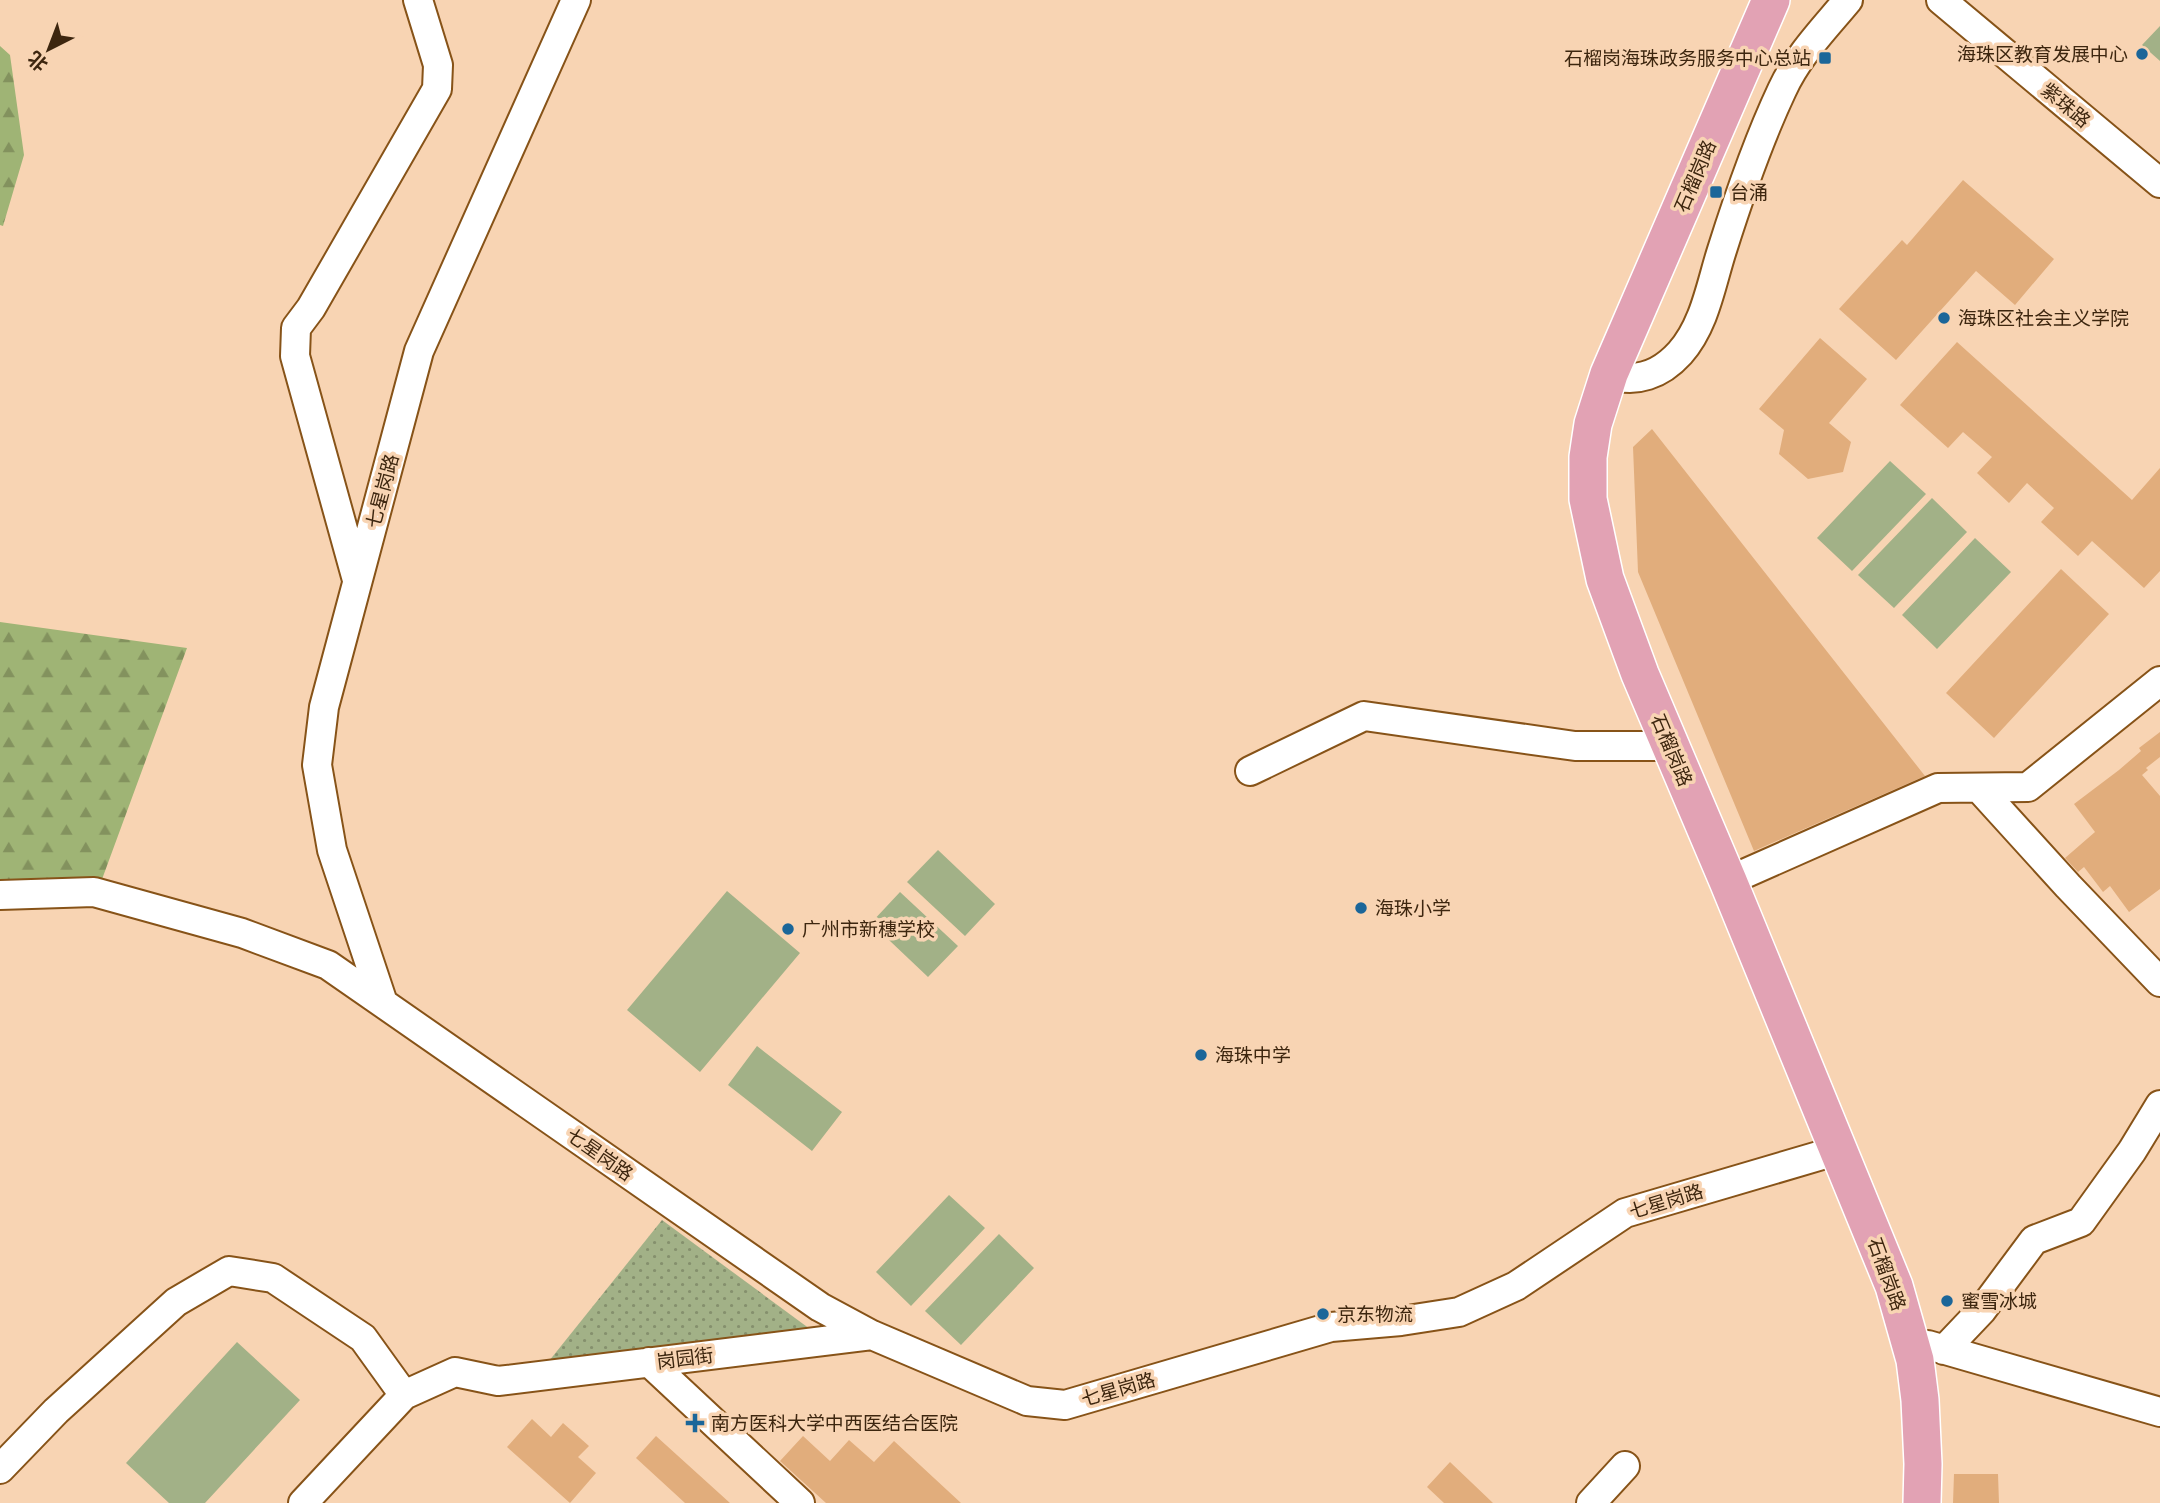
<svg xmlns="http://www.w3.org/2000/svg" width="2160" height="1503" viewBox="0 0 2160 1503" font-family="'PT Sans','Noto Sans SC',sans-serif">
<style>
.grass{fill:url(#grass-dots)}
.forest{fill:url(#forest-firs)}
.pitch{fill:#a2b187}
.building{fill:#e1ad7c}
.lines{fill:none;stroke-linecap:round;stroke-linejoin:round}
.minor-casing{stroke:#875318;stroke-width:32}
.major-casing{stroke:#fff;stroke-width:40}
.minor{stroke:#fff;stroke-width:28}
.major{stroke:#e2a2b4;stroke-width:37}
.poi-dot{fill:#1b6699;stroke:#f8d4b3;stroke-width:2.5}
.labels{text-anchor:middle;stroke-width:7;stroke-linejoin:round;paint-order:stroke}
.poi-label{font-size:19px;fill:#3d260f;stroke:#f8d4b3;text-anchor:start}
.street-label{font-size:19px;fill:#3d260f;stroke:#f8d4b3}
</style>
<defs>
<pattern id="grass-dots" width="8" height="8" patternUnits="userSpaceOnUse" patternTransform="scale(1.75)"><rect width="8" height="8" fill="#a2b187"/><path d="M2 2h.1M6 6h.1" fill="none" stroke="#85906d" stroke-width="1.8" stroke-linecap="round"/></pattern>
<pattern id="forest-firs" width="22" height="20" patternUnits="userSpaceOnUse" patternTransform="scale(1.75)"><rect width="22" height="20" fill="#9fb475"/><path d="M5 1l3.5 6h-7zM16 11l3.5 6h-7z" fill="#83925e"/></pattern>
</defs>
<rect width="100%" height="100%" fill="#f8d4b3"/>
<path class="grass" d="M662,1220L810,1329L545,1366Z"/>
<path class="forest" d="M0,46L10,55L24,155L3,226L0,225Z
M0,622L187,648L101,882L0,879Z"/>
<path class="pitch" d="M2160,26V61L2142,45Z
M1890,461L1926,494L1852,571L1817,538Z
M1932,498L1967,532L1894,608L1858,575Z
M1975,538L2011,572L1937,649L1902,615Z
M938,850L995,904L965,936L907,882Z
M727,891L800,953L700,1072L627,1010Z
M900,892L958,946L928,977L871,923Z
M757,1046L842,1112L812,1151L728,1085Z
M949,1195L985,1228L911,1306L876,1272Z
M999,1234L1034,1268L961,1345L925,1311Z
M237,1342L300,1400L205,1503H169L126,1463Z"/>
<path class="building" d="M1963,180L2054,259L2015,305L1976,271L1896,360L1839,309L1902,240L1907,245Z
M1820,338L1867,379L1829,423L1851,442L1843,472L1808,479L1779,454L1784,430L1759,409Z
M1957,342L2132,500L2160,468V571L2144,588L2092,541L2078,556L2041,522L2054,508L2027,483L2009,503L1977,473L1992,457L1963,432L1948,448L1900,405Z
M1652,429L1925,776L1754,851L1638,572L1633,447Z
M2061,569L2109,614L1994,738L1946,693Z
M2160,732V757L2146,768L2148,770L2142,775L2160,796V889L2129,912L2110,886L2103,892L2084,867L2078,872L2065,858L2095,832L2074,804L2119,770L2141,751L2139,748Z
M532,1419L551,1437L563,1423L589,1446L578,1457L596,1473L570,1503L507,1447Z
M656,1436L730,1503H685L636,1458Z
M803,1436L830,1461L849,1440L874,1462L894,1441L961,1503H826L780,1461Z
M1450,1462L1493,1503H1444L1427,1487Z
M1954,1474H1998L1999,1503H1953Z"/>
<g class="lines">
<defs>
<path id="minor" d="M1941,0L2160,183
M1609,374C1636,384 1661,374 1680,353C1705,325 1711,284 1722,250C1739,196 1758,141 1782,90C1798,55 1824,29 1848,0
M357,580L295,356L296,328L311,308L437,89L438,65L418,0
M1250,771L1364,716L1575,746H1671
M1979,788L2068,886L2160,982
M1728,881L1938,788L2028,787L2160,681
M0,895L94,892L242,933L328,965L820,1307L872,1335L1027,1401L1065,1405L1331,1327L1401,1321L1459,1312L1516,1286L1625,1213L1839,1150
M383,1003L332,850L317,765L324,707L419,351L576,0
M1928,1345L2160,1412
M1944,1350L1982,1310L2034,1240L2081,1222L2132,1151L2160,1105
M649,1362L800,1503
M0,1469L56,1411L176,1302L229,1271L273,1278L363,1338L404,1395
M303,1503L404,1395L455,1372L498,1381L872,1335
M1591,1503L1625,1466"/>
<path id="major" d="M1771,0L1609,374L1593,424L1588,457V499L1605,579L1640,674L1728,881L1894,1286L1915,1360L1920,1400L1923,1464L1922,1503"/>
</defs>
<use href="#minor" class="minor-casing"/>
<use href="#major" class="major-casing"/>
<use href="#minor" class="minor"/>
<use href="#major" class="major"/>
</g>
<g class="poi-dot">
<circle cx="2142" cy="54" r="7"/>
<rect x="1818" y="51" width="14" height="14" rx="3.5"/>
<rect x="1709" y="185" width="14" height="14" rx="3.5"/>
<circle cx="1944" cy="318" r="7"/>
<circle cx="1361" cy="908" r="7"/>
<circle cx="788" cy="929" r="7"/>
<circle cx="1201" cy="1055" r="7"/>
<circle cx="1947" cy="1301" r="7"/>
<circle cx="1323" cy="1314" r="7"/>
<path d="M691.5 1412.5h7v7h7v7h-7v7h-7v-7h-7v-7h7z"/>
</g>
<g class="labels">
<g class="poi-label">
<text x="2128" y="61" text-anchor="end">海珠区教育发展中心</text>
<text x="1811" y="65" text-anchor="end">石榴岗海珠政务服务中心总站</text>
<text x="1730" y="199">台涌</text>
<text x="1958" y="325">海珠区社会主义学院</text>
<text x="1375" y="915">海珠小学</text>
<text x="802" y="936">广州市新穗学校</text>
<text x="1215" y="1062">海珠中学</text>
<text x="1961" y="1308">蜜雪冰城</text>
<text x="1337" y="1321">京东物流</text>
<text x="711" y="1430">南方医科大学中西医结合医院</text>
</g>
<g class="street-label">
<text transform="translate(2066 105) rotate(40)" y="7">紫珠路</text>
<text transform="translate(1695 176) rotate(-67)" y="7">石榴岗路</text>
<text transform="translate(382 491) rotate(-75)" y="7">七星岗路</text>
<text transform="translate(1672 750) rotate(67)" y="7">石榴岗路</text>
<text transform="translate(600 1154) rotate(35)" y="7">七星岗路</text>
<text transform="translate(1666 1201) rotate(-17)" y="7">七星岗路</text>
<text transform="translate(1887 1274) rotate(70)" y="7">石榴岗路</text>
<text transform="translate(685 1358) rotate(-7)" y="7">岗园街</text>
<text transform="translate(1118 1389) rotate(-16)" y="7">七星岗路</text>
</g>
</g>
<g transform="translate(49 49) rotate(222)" stroke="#f8d4b3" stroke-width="5" paint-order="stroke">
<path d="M0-5L12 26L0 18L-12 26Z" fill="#3d260f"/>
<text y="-10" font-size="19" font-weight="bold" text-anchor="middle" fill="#3d260f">北</text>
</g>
</svg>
